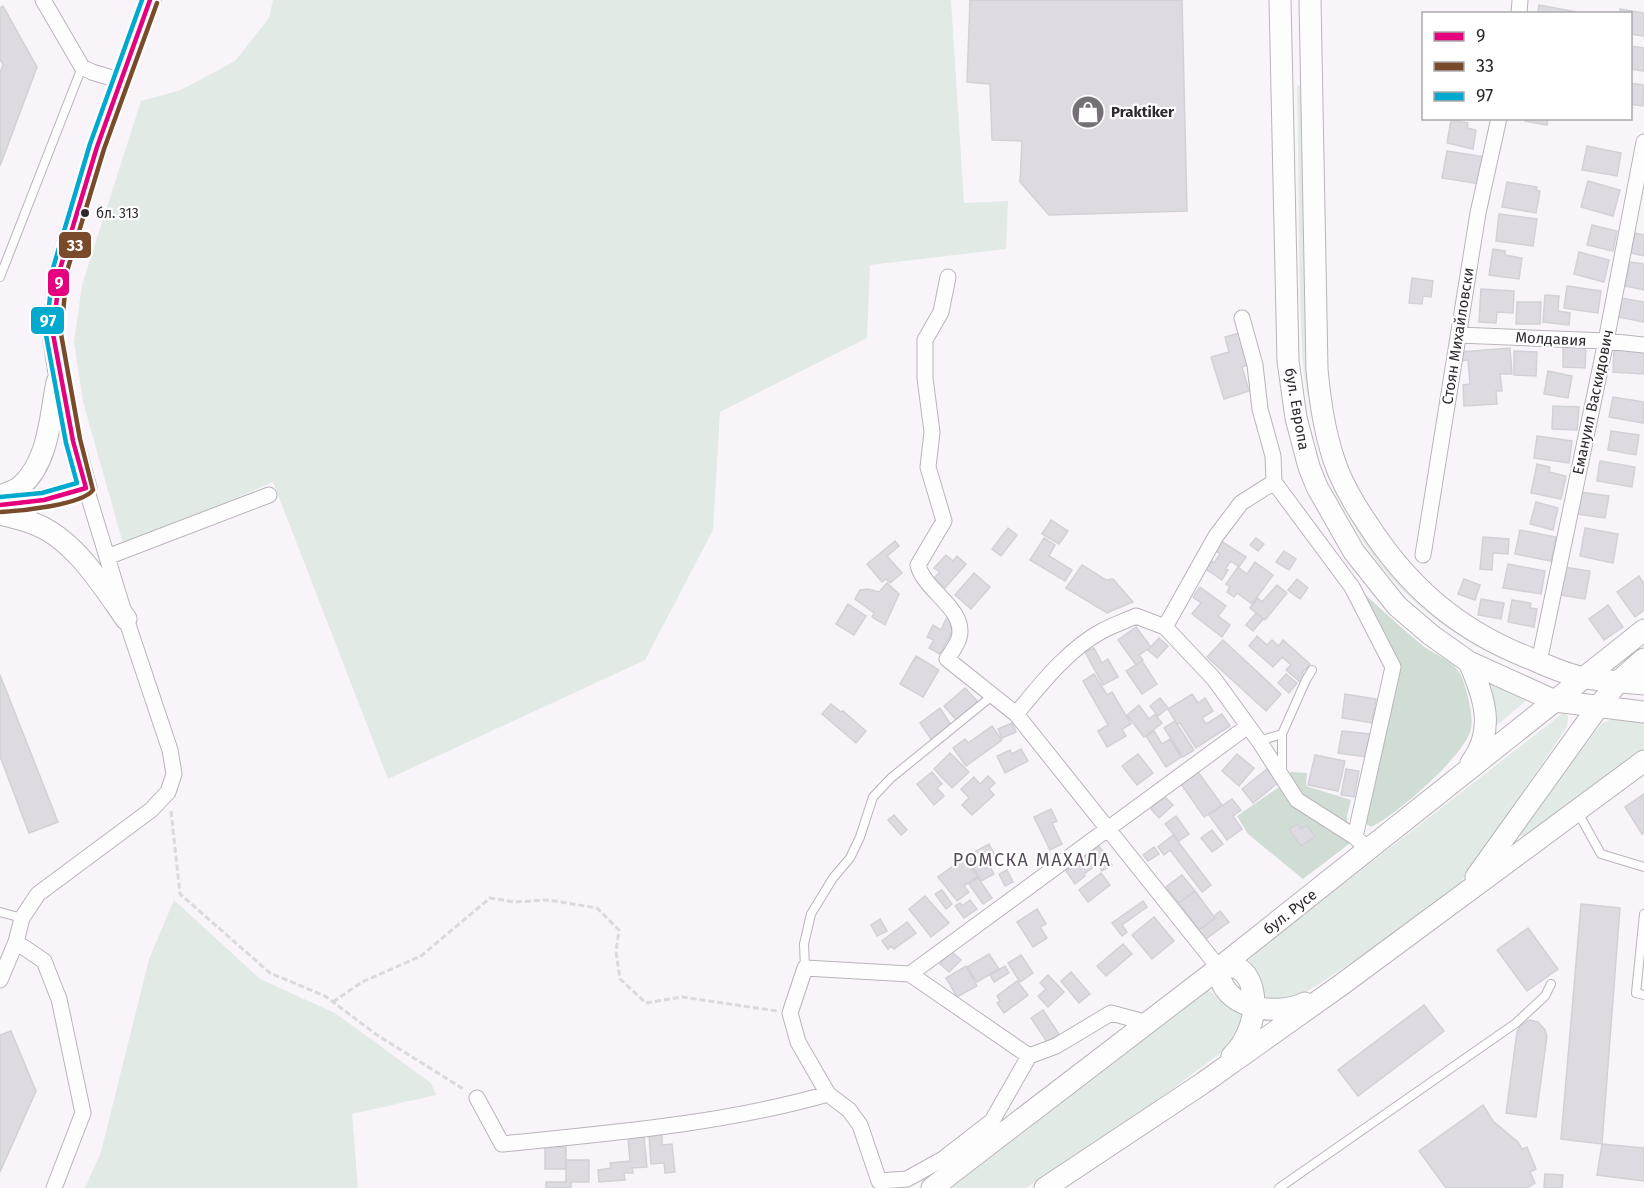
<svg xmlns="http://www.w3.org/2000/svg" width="1644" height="1188" viewBox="0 0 1644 1188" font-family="'Fira Sans',sans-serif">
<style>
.green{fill:#e1eae5}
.forest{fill:#d0ddd5}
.building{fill:#dddae2;stroke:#d2d1d7;stroke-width:1.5}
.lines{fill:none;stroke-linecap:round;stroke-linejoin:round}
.lane-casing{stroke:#b9b4ba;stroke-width:10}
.street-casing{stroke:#b9b4ba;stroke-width:17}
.secondary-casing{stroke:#b9b4ba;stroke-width:23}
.path{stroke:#dad9db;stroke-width:3;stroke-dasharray:6 3;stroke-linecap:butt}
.lane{stroke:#fefdfe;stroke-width:8}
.street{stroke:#fefdfe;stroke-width:15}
.secondary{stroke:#fefdfe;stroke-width:21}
.bus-1-casing{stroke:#fff;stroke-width:9}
.bus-2-casing{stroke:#fff;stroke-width:9}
.bus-3-casing{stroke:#fff;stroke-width:9}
.bus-1{stroke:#e5007d;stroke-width:4.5}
.bus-2{stroke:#7a4b2a;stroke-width:4.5}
.bus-3{stroke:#00a9ce;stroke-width:4.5}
.bus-dot{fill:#2e282f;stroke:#fff;stroke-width:2}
.labels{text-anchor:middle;stroke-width:4.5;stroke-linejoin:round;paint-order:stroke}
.bus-label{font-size:14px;fill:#2e282f;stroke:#fff;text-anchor:start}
.poi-label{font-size:15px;font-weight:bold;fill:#2e282f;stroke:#fff;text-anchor:start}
.street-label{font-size:15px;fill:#2e282f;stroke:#fff}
.quarter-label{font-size:18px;letter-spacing:1.5px;fill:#594c5c;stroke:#fff}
.line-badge{stroke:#fff;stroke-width:2}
.badge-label{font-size:16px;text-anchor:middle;font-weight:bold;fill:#fff}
</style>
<rect width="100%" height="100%" fill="#f9f4fa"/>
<path class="green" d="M273,0H951L964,203L1008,201L1006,249L870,265L867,338L720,412L713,530L645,660L388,779L273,482L124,547L83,402L74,342L82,285L141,101L181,90L235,61L269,18Z
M1299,85L1301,86L1313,377L1376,545L1543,674C1461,650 1387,592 1348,515C1339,498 1332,479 1326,460C1317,434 1309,408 1305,381C1301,351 1301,320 1300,290C1298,222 1299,154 1297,86Z
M1486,679L1527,700L1497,725H1494Z
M1563,713L1567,714L1568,718L1567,727L1475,864L1460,883L1428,913L1300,996L1266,1003L1249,960L1250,957Z
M1617,717L1644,720V750L1534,834L1525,837L1521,836L1522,828L1602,723Z
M174,900L260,979L335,1013L431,1083L436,1095L352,1114L358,1188H85L101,1152L149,959Z
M1208,990L1241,1013C1242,1029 1235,1037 1226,1049L1125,1124L1026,1188H951Z"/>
<path class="forest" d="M1357,587C1379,607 1400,627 1422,645C1433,654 1452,660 1459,672C1466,683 1474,716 1471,729C1464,757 1396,815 1371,827L1365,823L1399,673Z
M1291,772L1307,773L1306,786L1351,800L1347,816L1349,844L1303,879L1248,834L1237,816L1279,787Z"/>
<path class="building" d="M970,0H1182L1187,211L1049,215L1020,182L1022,141L992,140L990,84L967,82Z
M1539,5L1582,13L1538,14Z
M3,6L37,67L0,166V73L3,65L0,59V8Z
M1620,9L1644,13V36L1630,34V14H1619Z
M1630,46L1644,48V71L1630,69Z
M1630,83L1644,85L1643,106L1630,104Z
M1525,118H1548L1547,125L1525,121Z
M1451,120L1468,123L1467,128L1476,130L1473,149L1447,143Z
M1587,146L1621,153L1617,176L1582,170Z
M1447,151L1485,157L1480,184L1442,178Z
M1588,181L1620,190L1613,216L1581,207Z
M1507,182L1537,187L1536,190L1540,191L1536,213L1502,207Z
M1499,214L1537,219L1533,246L1496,241Z
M1592,225L1617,231L1613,251L1587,245Z
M1635,233L1644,235V256L1631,253Z
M1493,249L1505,251V255L1522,258L1519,279L1489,275Z
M1579,252L1609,260L1604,282L1574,274Z
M1630,262L1644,264V290L1625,286Z
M1412,278L1433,281L1431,297L1423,296L1422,304L1409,303Z
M1567,286L1601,291L1598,313L1564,308Z
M1481,289L1514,291L1513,313L1497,312L1496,323L1479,322Z
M1545,295L1559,296L1558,311L1570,313L1569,325L1543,322Z
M1621,298L1644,302V322L1618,317Z
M1517,302H1541L1540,324H1516Z
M1243,332L1252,364L1242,367L1249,391L1224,399L1211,357L1229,352L1225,337Z
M1563,345H1586L1585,368L1563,367Z
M1510,348L1512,374H1500L1502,391H1496L1497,404L1464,406L1463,385L1470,384L1468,360L1461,361L1460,352Z
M1614,349L1644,351V374L1613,372Z
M1514,351L1537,352L1536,376L1514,375Z
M1548,371L1572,376L1568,398L1544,394Z
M1613,397L1644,402L1643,423L1609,417Z
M1553,406L1579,407L1577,430L1552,429Z
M1611,431L1639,435L1636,455L1608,450Z
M1537,436L1572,441L1569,463L1534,458Z
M1600,461L1635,467L1632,487L1597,481Z
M1537,464L1550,467L1549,472L1566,476L1561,499L1531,493Z
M1580,492L1609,496L1605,518L1577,514Z
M1536,502L1558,508L1553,530L1530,524Z
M1051,520L1068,531L1059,544L1042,534Z
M1008,528L1017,535L1001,556L992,549Z
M1585,528L1618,534L1613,563L1580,556Z
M1520,530L1556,537L1551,561L1515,554Z
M1483,537L1509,539L1508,554L1493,553L1492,570L1480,569Z
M1044,538L1055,545L1049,556L1072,570L1065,581L1030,560Z
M1256,538L1264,544L1258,551L1250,545Z
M895,541L899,546L887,556L902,573L890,583L886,579L882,582L867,564Z
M1221,541L1246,557L1239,567L1231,561L1225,569L1228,570L1222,580L1206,569L1212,561L1214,563L1220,554L1215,550Z
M1284,551L1296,559L1289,570L1276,562Z
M946,555L953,561L957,556L966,564L945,588L934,578L940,572L934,568Z
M1255,562L1273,575L1252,604L1237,593L1234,597L1227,592L1230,587L1226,584L1238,567L1247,574Z
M1508,564L1545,571L1541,594L1503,588Z
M1082,565L1106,580L1113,579L1133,602L1107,613L1066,588Z
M1564,567L1590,571L1585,599L1559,595Z
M974,573L990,587L971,609L955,595Z
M1639,576L1644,584V610L1635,617L1617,592Z
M1297,579L1308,588L1300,599L1288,590Z
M1464,579L1480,585L1475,600L1458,594Z
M887,583L899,594L885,625L872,617L874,613L855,599L860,590L868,589L879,592Z
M1277,585L1287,593L1265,620L1250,608L1258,598L1262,602Z
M1200,587L1226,606L1218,616L1230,625L1222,637L1192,614L1201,603L1193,597Z
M1481,599L1504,603L1501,619L1478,615Z
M1512,600L1531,603L1530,608L1537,609L1534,627L1508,622Z
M848,604L866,616L854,635L836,624Z
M1608,605L1623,627L1604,640L1589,619Z
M1256,613L1263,619L1253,631L1246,625Z
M947,617L957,623L940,654L929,648L934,640L927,637L933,625L941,630Z
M1136,627L1151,647L1139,655L1143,660L1136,665L1118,640Z
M1257,636L1267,645L1272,640L1279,646L1283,640L1310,664L1302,673L1305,675L1300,682L1286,670L1291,665L1282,657L1273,667L1249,646Z
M1159,638L1168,646L1157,658L1148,650Z
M1223,640L1281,694L1266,711L1207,657Z
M1094,648L1102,663L1108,659L1118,677L1103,685L1085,652Z
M916,656L939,670L923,697L900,684Z
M1142,661L1157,684L1142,694L1126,671Z
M1094,674L1107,695L1112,692L1131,724L1122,729L1126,736L1107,747L1098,731L1108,725L1083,681Z
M1286,674L1297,683L1289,693L1278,683Z
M0,675L58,822L29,833L0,756Z
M965,688L978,702L957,721L944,706Z
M1192,694L1198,703L1205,698L1213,711L1202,718L1206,724L1222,714L1230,726L1196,748L1180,723L1177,724L1168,709Z
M1345,694L1376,699L1372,723L1342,718Z
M1160,698L1168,708L1158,716L1150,706Z
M831,704L841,712L843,711L866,731L856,743L822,714Z
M1139,705L1149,719L1155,714L1162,723L1144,737L1127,715Z
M940,708L951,725L931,739L920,723Z
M1175,721L1194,750L1183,757L1164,728Z
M1012,723L1016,732L1002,738L998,729Z
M992,726L1002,740L966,766L953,748L965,739L968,743Z
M1154,731L1162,744L1170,739L1181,757L1166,767L1146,736Z
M1342,731L1371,734L1367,757L1338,753Z
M1021,749L1028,761L1005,773L997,756L1010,750L1012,754Z
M950,753L969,772L952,788L934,769Z
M1138,754L1153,773L1137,785L1122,766Z
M1237,754L1254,768L1239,786L1222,771Z
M1315,755L1345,761L1338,791L1308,785Z
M1267,769L1278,783L1253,803L1242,789Z
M1346,769L1359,771L1354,797L1341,795Z
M932,772L942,784L937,788L944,796L934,805L917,784Z
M1198,772L1222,805L1204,817L1181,784Z
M988,776L995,783L989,789L994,795L972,815L962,805L969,798L961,789L974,777L980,784Z
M1644,794V833L1642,834L1625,807Z
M1164,796L1173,805L1159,818L1151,809Z
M1232,799L1241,810L1233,816L1242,829L1227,840L1209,815Z
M1051,809L1057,821L1052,823L1062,844L1050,850L1034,817Z
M894,815L907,830L901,835L888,820Z
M1176,816L1189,834L1179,841L1165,824Z
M1298,824L1301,829L1307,825L1315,837L1301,846L1289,829Z
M1212,830L1223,844L1212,852L1201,838Z
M1173,835L1211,885L1202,892L1170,850L1164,855L1158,847Z
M989,844L996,857L987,861L994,874L981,881L967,856Z
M1099,846L1107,857L1084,874L1085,876L1075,884L1066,871Z
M1154,847L1159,854L1148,861L1143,855Z
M964,858L978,876L964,886L969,892L957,901L938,877Z
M1108,858L1112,865L1102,871L1098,865Z
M1007,870L1013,882L1005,886L999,874Z
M1101,873L1110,885L1088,902L1079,890Z
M1182,875L1195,891L1179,903L1166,887Z
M978,878L992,898L983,904L969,884Z
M942,890L952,904L946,909L935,894Z
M1195,891L1215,918L1199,930L1179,903Z
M925,896L949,923L931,937L909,909Z
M970,900L977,909L964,918L955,906L960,903L962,906Z
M1143,901L1147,907L1122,925L1127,932L1122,936L1112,923Z
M1581,904L1620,908L1602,1144L1561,1139Z
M1037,909L1046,924L1040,927L1047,938L1033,947L1017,922Z
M1220,911L1229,922L1206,939L1199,930L1215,918L1214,916Z
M1154,917L1174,941L1152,959L1132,935Z
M880,919L887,931L877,936L871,925Z
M907,922L916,933L894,949L891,946L888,949L882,941Z
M1528,928L1558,969L1527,991L1497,950Z
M1123,944L1132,954L1106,976L1097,966Z
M951,951L961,960L949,972L940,964Z
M989,954L999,969L977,982L967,967Z
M1021,955L1033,973L1020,982L1008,963Z
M966,966L977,986L957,997L946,978Z
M1005,966L1009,973L994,982L990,975Z
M1071,972L1090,994L1079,1003L1061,981Z
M1048,975L1064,992L1048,1007L1038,996L1046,989L1040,983Z
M1017,981L1028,995L1004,1013L997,1003L1000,1001L997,996Z
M1424,1005L1444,1031L1358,1096L1338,1070Z
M1043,1010L1059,1034L1047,1042L1031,1018Z
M1529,1020L1538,1022L1545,1030L1547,1036L1536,1117L1506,1113L1517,1032L1520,1026Z
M11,1031L36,1091L0,1172V1035Z
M1483,1105L1493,1121L1518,1142L1522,1149L1527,1147L1536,1169L1530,1172L1535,1183L1527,1188H1446L1419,1151Z
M662,1135V1145L672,1144L675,1172L665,1173L664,1163L651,1164L649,1136Z
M644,1136L647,1167L632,1168L633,1173H624L625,1180L599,1182L598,1170L611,1168L610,1163L630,1161L628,1138Z
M1602,1144L1644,1148V1181L1597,1175Z
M545,1147H566V1169H545Z
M566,1160H589V1182H571V1188H546V1182H566Z
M1545,1174L1563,1175L1562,1188H1544Z"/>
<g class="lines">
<defs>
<path id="lane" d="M0,277L82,67
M1259,741L1282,734L1306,680L1312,670
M1282,772V734
M1577,811L1601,854L1644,867
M0,912L22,918
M1644,914L1636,993L1644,995
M805,968L804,944L811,914L833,878L850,858L860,837L873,797L891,778L992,696
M1279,1188L1516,1023L1545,996L1551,984"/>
<path id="street" d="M43,0L82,67L92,72L122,81
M1519,14L1520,0
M948,277L941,312L925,340V378L932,432L928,467L944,521L918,565C924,591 967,609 959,638C957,645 951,653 947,659L1016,714L1219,968
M1458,335L1606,341L1644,345
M1274,482L1352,587L1393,667L1355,837
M1423,555L1478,213L1499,118
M107,557L269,495
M1165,627L1216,536L1241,503L1274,482L1273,456L1260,409L1255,365L1242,318
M1539,662L1606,341L1644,142
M1016,714C1041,684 1067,650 1102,631C1113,625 1125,621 1136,616L1165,627L1214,679L1259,741L1297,800L1355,837L1369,850
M16,942L22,918L38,894L151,810L168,792L174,774L170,750L126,619L86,488
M910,974L1248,726
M0,980L16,942L44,961L59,999L83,1113L54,1188
M828,1094L798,1042L790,1013L805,968L910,974L1029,1056
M477,1098L502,1144C611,1133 722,1124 828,1094L849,1110L860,1125L879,1181L907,1179L943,1159L992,1121L1029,1056L1056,1046L1111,1013L1148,1023"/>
<path id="secondary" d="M1280,0L1288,361L1296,418L1309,467L1317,487L1354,552L1397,606L1431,635L1469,662L1555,701L1644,712
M1310,0L1317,369C1320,404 1325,438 1338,471C1346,490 1356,507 1367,523C1408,587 1458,630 1529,658C1546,665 1566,675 1585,678C1604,681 1624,682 1644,684
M0,496C7,493 16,491 21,486C49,461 50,417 57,382
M0,505C31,503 57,499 86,488L73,441L59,373L53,334L60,269L97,147L150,0
M0,514C11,517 22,519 32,523C73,537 102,585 126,619
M1469,662C1484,696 1496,730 1471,763
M1476,877L1598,707L1619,681L1644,659
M1232,1056C1245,1044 1254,1022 1254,1005C1254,982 1244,960 1219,968C1219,1009 1276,1017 1305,1003
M932,1188L1219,968L1644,630
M1045,1188L1203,1083L1341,985L1644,761"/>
</defs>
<use href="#lane" class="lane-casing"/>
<use href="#street" class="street-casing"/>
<use href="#secondary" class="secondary-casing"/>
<path class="path" d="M171,811L180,894L270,973L325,996L377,1035L465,1090
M333,1002L362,982L421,956L490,898L514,902L549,900L597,908L619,930L616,952L620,979L646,1003L682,997L777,1011"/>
<use href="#lane" class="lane"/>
<use href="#street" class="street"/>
<use href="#secondary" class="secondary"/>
<defs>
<path id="bus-1" d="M0,505L44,500L86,488L73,441L53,334L60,269L97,147L150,0"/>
<path id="bus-2" d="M1,512C20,511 82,505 93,490L80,439L61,334L67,271L104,149L157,3"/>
<path id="bus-3" d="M0,497L42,493L77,483L66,443L46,335L53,268L90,144L142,0"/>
</defs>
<use href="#bus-1" class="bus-1-casing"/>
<use href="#bus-2" class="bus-2-casing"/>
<use href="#bus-3" class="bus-3-casing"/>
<use href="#bus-1" class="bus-1"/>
<use href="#bus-2" class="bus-2"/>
<use href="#bus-3" class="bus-3"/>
</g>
<defs>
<symbol id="shop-disc" viewBox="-11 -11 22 22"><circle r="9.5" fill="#756f76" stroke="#fff"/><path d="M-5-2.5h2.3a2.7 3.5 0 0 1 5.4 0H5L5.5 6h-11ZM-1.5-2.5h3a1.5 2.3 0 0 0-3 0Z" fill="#fff"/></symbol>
</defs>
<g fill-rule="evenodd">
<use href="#shop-disc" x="1069" y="93" width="38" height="38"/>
</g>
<circle class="bus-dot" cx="85" cy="213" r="5"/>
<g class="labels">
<g class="bus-label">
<text x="96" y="218">бл. 313</text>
</g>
<g class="poi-label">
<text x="1111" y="117">Praktiker</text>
</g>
<g class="street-label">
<text transform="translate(1458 336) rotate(-81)" y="5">Стоян Михайловски</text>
<text transform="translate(1551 339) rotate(3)" y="5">Молдавия</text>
<text transform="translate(1593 402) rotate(-78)" y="5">Емануил Васкидович</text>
<text transform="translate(1297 409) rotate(80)" y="5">бул. Европа</text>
<text transform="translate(1290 912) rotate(-38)" y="5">бул. Русе</text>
</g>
<g class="quarter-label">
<text x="1032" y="866">РОМСКА МАХАЛА</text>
</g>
</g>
<g class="line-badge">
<rect x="58" y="231" width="34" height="28" rx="6" fill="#7a4b2a"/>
<rect x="47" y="268" width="23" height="29" rx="6" fill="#e5007d"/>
<rect x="30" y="306" width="35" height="29" rx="6" fill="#00a9ce"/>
</g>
<g class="badge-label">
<text x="75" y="251">33</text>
<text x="59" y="288">9</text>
<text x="48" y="326">97</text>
</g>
<rect x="1422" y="12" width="210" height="108" fill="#ffffff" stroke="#aba9ac" stroke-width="1.5"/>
<rect x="1434" y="32" width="30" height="9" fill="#e5007d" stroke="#aba9ac" stroke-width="1.5"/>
<text x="1476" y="42" font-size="18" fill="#2e282f">9</text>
<rect x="1434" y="62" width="30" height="9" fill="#7a4b2a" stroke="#aba9ac" stroke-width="1.5"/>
<text x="1476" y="72" font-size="18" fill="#2e282f">33</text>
<rect x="1434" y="92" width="30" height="9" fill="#00a9ce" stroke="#aba9ac" stroke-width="1.5"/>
<text x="1476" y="102" font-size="18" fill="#2e282f">97</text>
</svg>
